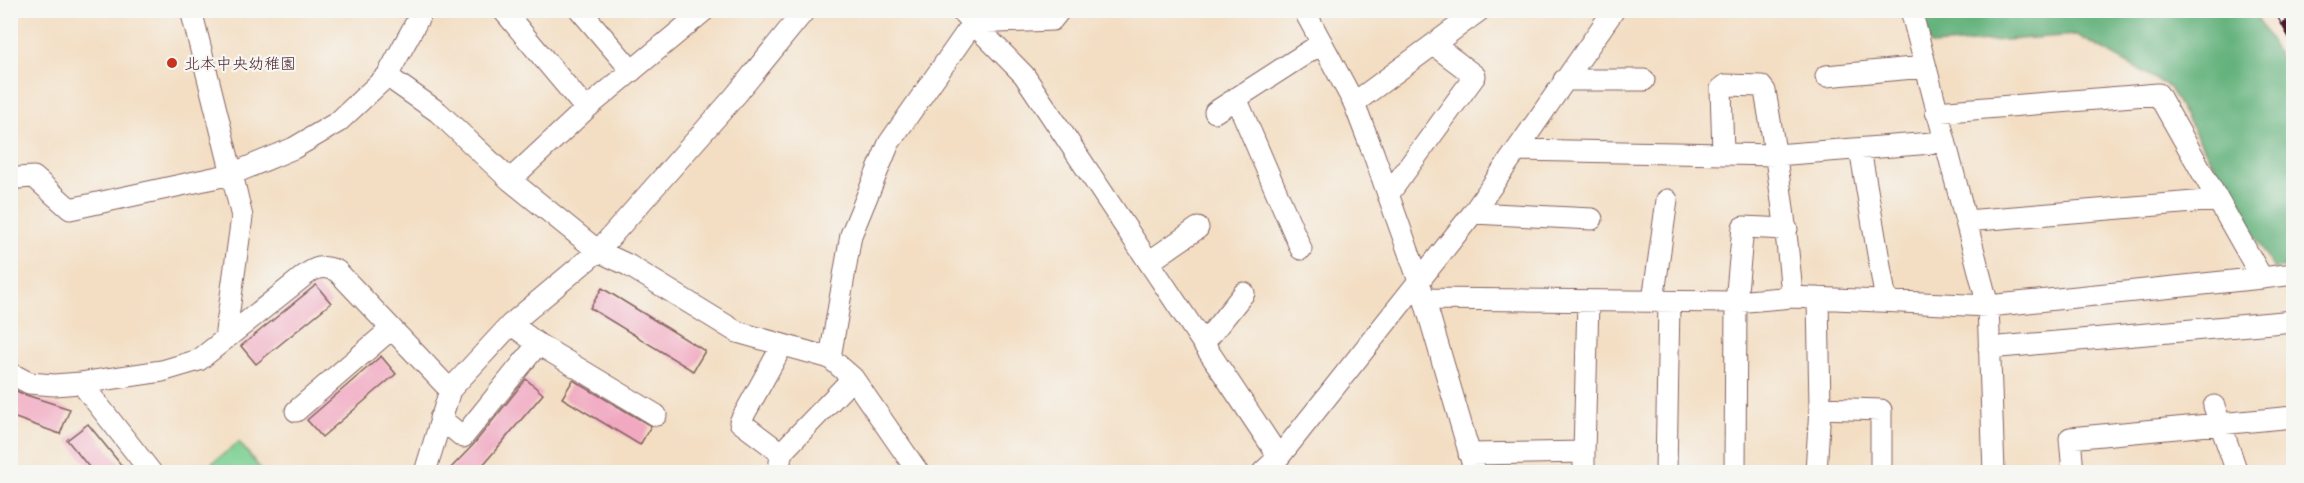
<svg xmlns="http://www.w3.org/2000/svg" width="2304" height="483" viewBox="0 0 2304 483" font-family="'Comic Neue','Klee One',sans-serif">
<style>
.green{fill:#7cd093;stroke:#63785f;stroke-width:1.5}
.forest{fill:#65b27d;stroke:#586854;stroke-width:1.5}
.building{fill:#f1a8c1}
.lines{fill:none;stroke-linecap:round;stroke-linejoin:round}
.minor-casing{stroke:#856260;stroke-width:23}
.minor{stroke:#fff;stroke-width:21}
.rail-casing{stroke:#4a1f2b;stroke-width:7}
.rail{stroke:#f6f6f2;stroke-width:4.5;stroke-dasharray:14;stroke-linecap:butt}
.poi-dot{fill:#c8321e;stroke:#f6f6f2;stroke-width:2}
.labels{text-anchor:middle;stroke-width:4.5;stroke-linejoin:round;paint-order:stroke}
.poi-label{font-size:16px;fill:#4a1f2b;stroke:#f6f6f2;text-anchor:start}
</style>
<rect width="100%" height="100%" fill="#f6f6f2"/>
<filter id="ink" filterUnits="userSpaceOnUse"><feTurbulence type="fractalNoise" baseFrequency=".0167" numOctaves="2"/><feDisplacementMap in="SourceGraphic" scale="12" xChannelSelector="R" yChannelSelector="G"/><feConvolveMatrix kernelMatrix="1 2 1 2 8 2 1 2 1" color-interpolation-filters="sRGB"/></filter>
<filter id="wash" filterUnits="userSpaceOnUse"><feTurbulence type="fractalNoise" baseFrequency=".008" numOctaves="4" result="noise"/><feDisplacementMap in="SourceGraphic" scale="24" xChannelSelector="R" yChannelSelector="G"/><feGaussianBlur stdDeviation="1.35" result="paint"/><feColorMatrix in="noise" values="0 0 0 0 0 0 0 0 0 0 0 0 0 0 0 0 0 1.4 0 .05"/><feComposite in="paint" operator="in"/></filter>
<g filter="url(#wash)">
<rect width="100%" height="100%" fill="#f3dec3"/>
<path class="green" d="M239,442L263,472H201Z"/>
<path class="forest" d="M1918,11H2254L2293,82V266L2274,269L2168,86L2077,35L1931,45Z"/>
<g id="blocks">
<path class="building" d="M316,285L331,303L256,364L241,346Z
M602,288L705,351L693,371L590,308Z
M381,356L396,374L322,437L307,420Z
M526,379L543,394L477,472H447L473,445Z
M573,380L651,426L640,445L562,398Z
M10,388L23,394L70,409L60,434L10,416Z
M88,424L127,472H93L67,440Z"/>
</g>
</g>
<g filter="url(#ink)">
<use href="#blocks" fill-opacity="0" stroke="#856260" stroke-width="1.5"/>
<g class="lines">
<defs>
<path id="minor" d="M423,10L387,76L438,112L510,180L598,251L628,265L737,332L830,358L853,378L918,472
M503,10L586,109
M580,10L632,71
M960,10L1024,75L1279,457
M1304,10L1354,103L1374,155L1419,281L1475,472
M1911,10L1988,306L1994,472
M1826,76L1924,67
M1564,80H1644
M1236,98L1301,249
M1354,103L1480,10
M1215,112L1322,43
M1936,112L2158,94L2262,278L2294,274
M1860,149L1886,301
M1518,150L1776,155L1945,142
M1723,153L1721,89L1726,85L1761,86L1765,91C1777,160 1787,228 1792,297
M510,180L586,109L705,10
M10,182L17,178L34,177L70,209L232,174L191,10
M1388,195L1475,76L1434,45
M1473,213L1592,219
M1966,221L2218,200
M1149,262L1198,228
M1424,299L1736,302L1792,297L1988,306L2262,278
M1653,301L1667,200
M225,339L242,217L232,174L294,148L338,122L387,76
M1204,343L1244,293
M538,344L656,415
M782,346L740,422L781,453L853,378
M1989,348L2294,321
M830,358L851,235L889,143L973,23L1052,20L1060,10
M10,373L29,383L54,385L81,383L162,371L199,360L304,276C316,267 322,265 337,271L450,390
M81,383L151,472
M2214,406L2237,472
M1820,408L1881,410V472
M296,411L391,329
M440,418L463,437L538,344L511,324
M1469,454L1584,452L1588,301
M425,472L450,390L511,324L598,251L735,96L805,10
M779,472L781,453
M1263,472L1279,457L1473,213L1614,10
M1584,472V452
M1666,472L1669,302
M1735,472L1736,302L1743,227L1787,229
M1816,472L1820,408L1818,298
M2073,472L2070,438L2294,417"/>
</defs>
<use href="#minor" class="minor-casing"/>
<use href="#minor" class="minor"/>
<defs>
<path id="rail" d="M2277,10L2294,41"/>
</defs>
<use href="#rail" class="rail-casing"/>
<use href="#rail" class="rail"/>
</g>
</g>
<circle class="poi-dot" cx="172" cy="63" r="6"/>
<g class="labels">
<g class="poi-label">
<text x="184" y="69">北本中央幼稚園</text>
</g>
</g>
<rect width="2304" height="483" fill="none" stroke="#f6f6f2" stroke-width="36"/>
</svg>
